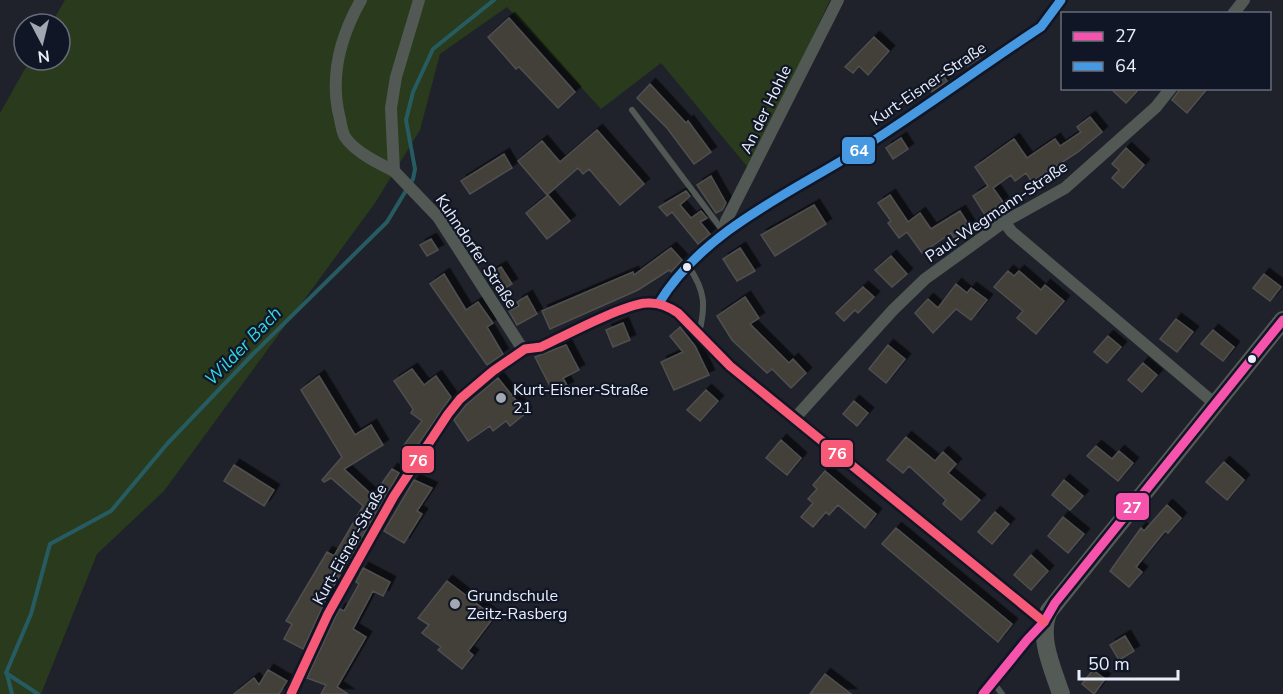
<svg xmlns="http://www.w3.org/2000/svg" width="1283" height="694" viewBox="0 0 1283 694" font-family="'Nunito Sans',sans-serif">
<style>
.green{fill:#293a1d}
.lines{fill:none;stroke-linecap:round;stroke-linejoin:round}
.stream{stroke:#275b62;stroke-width:4}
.building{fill:#433f39;stroke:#504f4f;stroke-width:1.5;filter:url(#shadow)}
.lane{stroke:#525853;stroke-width:6}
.street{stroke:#525853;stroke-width:12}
.secondary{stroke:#545b56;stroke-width:18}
.bus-1-casing{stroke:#111626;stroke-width:14}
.bus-2-casing{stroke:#111626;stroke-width:14}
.bus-3-casing{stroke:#111626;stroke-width:14}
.bus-1{stroke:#f653ac;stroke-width:9}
.bus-2{stroke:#4699e1;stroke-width:9}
.bus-3{stroke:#f75a77;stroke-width:9}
.bus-dot{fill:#e9eefa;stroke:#111626;stroke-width:2}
.poi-dot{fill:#a2a7b2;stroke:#111626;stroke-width:2}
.labels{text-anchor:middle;stroke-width:4.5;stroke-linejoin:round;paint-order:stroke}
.street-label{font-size:16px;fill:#e9eefa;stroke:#111626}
.poi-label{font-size:16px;fill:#e9eefa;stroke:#111626;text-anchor:start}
.water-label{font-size:18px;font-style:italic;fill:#2fd7e7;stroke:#111626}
.line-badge{stroke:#111626;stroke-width:2}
.badge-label{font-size:16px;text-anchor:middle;font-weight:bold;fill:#fff}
</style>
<defs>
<filter id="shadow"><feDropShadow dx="5.5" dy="-5.5" stdDeviation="0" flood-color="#0009"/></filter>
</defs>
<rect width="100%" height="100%" fill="#1f222b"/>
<path class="green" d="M65,0H830L750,170L661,63L601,109L507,7L440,54L420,130L375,203L164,491L97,554L41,694H0V113L30,60H60V24H51Z"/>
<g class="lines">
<path class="stream" d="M6,673L31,614L50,544L111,511L167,444L253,354L387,222L413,179L415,169L406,120L413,92L433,49L494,0
M6,673L38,694
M7,674L12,694"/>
</g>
<path class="building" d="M509,18L575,92L558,108L519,67L516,69L488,37Z
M874,37L889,51L868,75L859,66L853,73L845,67Z
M973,52L980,58L968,66L962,58Z
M941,72L947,81L932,92L926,84Z
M650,84L686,123L688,121L711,152L694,164L667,128L637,98Z
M1110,88H1140L1126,103Z
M1181,88H1208L1187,113L1172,100Z
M1090,117L1102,132L1078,152L1032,182L1026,173L1015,181L1011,175L993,188L1003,202L985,215L973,196L988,186L975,167L1014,139L1027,158L1055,139L1060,146L1081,132L1077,127Z
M597,130L644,184L620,205L589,169L583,174L578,168L547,195L518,161L542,141L560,162Z
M901,138L908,149L893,159L886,148Z
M1126,148L1144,165L1123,188L1112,178L1119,170L1112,164Z
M504,154L512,168L470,194L461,181Z
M711,176L726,203L722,210L716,213L697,185Z
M686,191L690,196L680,205L691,218L701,211L707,218L700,222L710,234L698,244L672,212L667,216L659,207Z
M548,195L570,221L547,239L526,213Z
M890,195L908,222L920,213L931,229L960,211L970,227L954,238L951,233L922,253L907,232L899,238L888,223L891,221L878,203Z
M814,205L826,224L775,256L761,235Z
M431,239L438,250L427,256L420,245Z
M671,248L682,260L671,272L669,270L638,290L550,329L542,311L633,272L634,275Z
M740,248L755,271L737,281L723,259Z
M891,256L907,274L892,287L875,270Z
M501,267L512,284L497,292L487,275Z
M1008,271L1014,276L1019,271L1041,290L1045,285L1064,301L1036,334L1017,318L1023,311L994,287Z
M444,274L466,310L478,302L493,323L487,327L503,354L487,365L430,284Z
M1264,274L1281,287L1270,301L1253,288Z
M956,284L967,293L971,288L987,300L971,320L956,309L933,333L915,313L928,299L938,308Z
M863,287L874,297L858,313L855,310L844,321L836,313Z
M527,296L537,314L517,325L509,311L519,306L517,302Z
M745,297L759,318L750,324L789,363L793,359L806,373L791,388L772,369L767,373L732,340L717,316Z
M1176,319L1193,332L1177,352L1160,339Z
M623,323L630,340L613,347L606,330Z
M680,327L695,346L709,375L674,390L661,362L683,352L670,336Z
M1213,330L1234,347L1223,361L1201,344Z
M1108,336L1121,347L1107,363L1094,352Z
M566,345L579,370L563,378L568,387L554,394L535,357Z
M888,345L905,359L886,383L869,369Z
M1143,363L1157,375L1142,392L1128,380Z
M412,369L424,385L436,376L451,397L410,456L401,449L422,421L411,413L413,409L394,381Z
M319,376L355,435L371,425L383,445L344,469L373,496L392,469L399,473L325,601L303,649L284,639L292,624L286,621L327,552L334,556L363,506L331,478L324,482L322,480L342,457L301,390Z
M498,378L526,413L510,426L506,421L493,431L490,426L468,441L454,420L466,405Z
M706,390L718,401L700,421L687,410Z
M854,401L868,413L857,426L843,414Z
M906,437L935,461L943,452L956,464L948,473L980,500L961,520L943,504L946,500L909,466L903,473L887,460Z
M781,440L801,458L787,475L766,458Z
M1096,446L1112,459L1119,451L1133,463L1118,481L1087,456Z
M1224,462L1244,480L1227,500L1206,482Z
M234,465L274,490L264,506L224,481Z
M825,471L876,514L865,528L838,505L829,515L826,512L813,527L801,517L813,503L808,499L817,489L813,485Z
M414,480L432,488L417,511L422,514L404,543L384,531Z
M1064,480L1083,496L1070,510L1052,495Z
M1167,505L1181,518L1168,533L1165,531L1136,567L1142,572L1129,587L1110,571L1141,528L1144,531Z
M995,512L1009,524L992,544L978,532Z
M1063,517L1084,534L1068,553L1048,536Z
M896,528L1012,624L998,642L882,544Z
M1031,555L1048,571L1031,590L1014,575Z
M363,568L390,582L383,596L373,591L353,629L366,637L337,687L348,694H321L326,685L307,678L335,618L340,609L344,611L359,584L356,582Z
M447,581L494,617L468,651L473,655L462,669L438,650L441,647L422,633L429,625L418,618Z
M1125,636L1134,651L1119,660L1110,645Z
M268,670L287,681L279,694H234L254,678L259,685Z
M1093,670L1105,679L1094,694L1082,684Z
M825,674L851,694H810Z"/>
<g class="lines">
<path class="lane" d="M632,110L723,231
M689,267C705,291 706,305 699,333
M993,682L1002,694"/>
<path class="street" d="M361,0C340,37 329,77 340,119C341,124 342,132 345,137C355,152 378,163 394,171
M419,0L396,77L391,108L394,171L438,217L520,345L525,349
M1233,14L1244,0
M1004,222L1012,232L1214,403
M725,234L726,221L838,0
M659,303C702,232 788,194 856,152C919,112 979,68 1041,27L1061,0
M795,418L893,310L925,279L1004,222L1065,188L1156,107L1171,88
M291,694L328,614L394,496L448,414L460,399L493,371L525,349L541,347C564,336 624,304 647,303C659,302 668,306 678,313L730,366L1044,622L1027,640L983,694"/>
<path class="secondary" d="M1061,694C1053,669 1037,637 1049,611L1283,320"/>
<defs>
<path id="bus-1" d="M983,694L1027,640L1044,622L1055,603L1283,320"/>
<path id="bus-2" d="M659,303C702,232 788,194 856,152C919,112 979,68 1041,27L1061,0"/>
<path id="bus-3" d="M291,694L328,614L394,496L448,414L460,399L493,371L525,349L541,347C564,336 624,304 647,303C659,302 668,306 678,313L730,366L1044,622"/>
</defs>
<use href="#bus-1" class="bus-1-casing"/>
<use href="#bus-2" class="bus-2-casing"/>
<use href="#bus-3" class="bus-3-casing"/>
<use href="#bus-1" class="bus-1"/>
<use href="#bus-2" class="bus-2"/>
<use href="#bus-3" class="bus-3"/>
</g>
<g class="bus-dot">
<circle cx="687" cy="267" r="5"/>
<circle cx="1252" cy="359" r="5"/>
</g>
<g class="poi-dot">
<circle cx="501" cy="398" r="6"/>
<circle cx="455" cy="604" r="6"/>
</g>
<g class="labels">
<g class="street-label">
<text transform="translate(928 83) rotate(-34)" y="6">Kurt-Eisner-Straße</text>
<text transform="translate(765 109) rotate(-64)" y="6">An der Hohle</text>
<text transform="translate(996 211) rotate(-34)" y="6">Paul-Wegmann-Straße</text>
<text transform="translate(477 251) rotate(56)" y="6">Kuhndorfer Straße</text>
<text transform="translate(349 544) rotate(-61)" y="6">Kurt-Eisner-Straße</text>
</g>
<g class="poi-label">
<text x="513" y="395">Kurt-Eisner-Straße<tspan x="513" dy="18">21</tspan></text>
<text x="467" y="601">Grundschule<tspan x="467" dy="18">Zeitz-Rasberg</tspan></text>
</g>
<g class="water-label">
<text transform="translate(243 346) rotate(-46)" y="6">Wilder Bach</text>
</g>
</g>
<g class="line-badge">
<rect x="841" y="136" width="35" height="29" rx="6" fill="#4699e1"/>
<rect x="820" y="439" width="34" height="29" rx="6" fill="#f75a77"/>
<rect x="401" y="445" width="34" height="29" rx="6" fill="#f75a77"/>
<rect x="1115" y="492" width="35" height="29" rx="6" fill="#f653ac"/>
</g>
<g class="badge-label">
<text x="859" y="156">64</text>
<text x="837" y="459">76</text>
<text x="418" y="466">76</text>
<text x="1132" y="513">27</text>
</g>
<rect x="1061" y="12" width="210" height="78" fill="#111626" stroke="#676c7b" stroke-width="1.5"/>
<rect x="1073" y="32" width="30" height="9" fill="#f653ac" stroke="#676c7b" stroke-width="1.5"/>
<text x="1115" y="42" font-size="18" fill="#e9eefa">27</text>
<rect x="1073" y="62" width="30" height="9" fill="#4699e1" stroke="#676c7b" stroke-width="1.5"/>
<text x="1115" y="72" font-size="18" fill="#e9eefa">64</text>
<g transform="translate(42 42) rotate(173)"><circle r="28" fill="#111626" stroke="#676c7b" stroke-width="1.5"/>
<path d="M0-4.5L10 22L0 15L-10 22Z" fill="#a2a7b2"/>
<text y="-9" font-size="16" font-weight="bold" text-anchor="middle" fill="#e9eefa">N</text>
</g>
<path d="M1079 670v9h99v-9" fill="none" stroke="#e9eefa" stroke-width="3"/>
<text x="1088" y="670" font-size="18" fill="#e9eefa" stroke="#111626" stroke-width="4.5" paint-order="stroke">50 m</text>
</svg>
